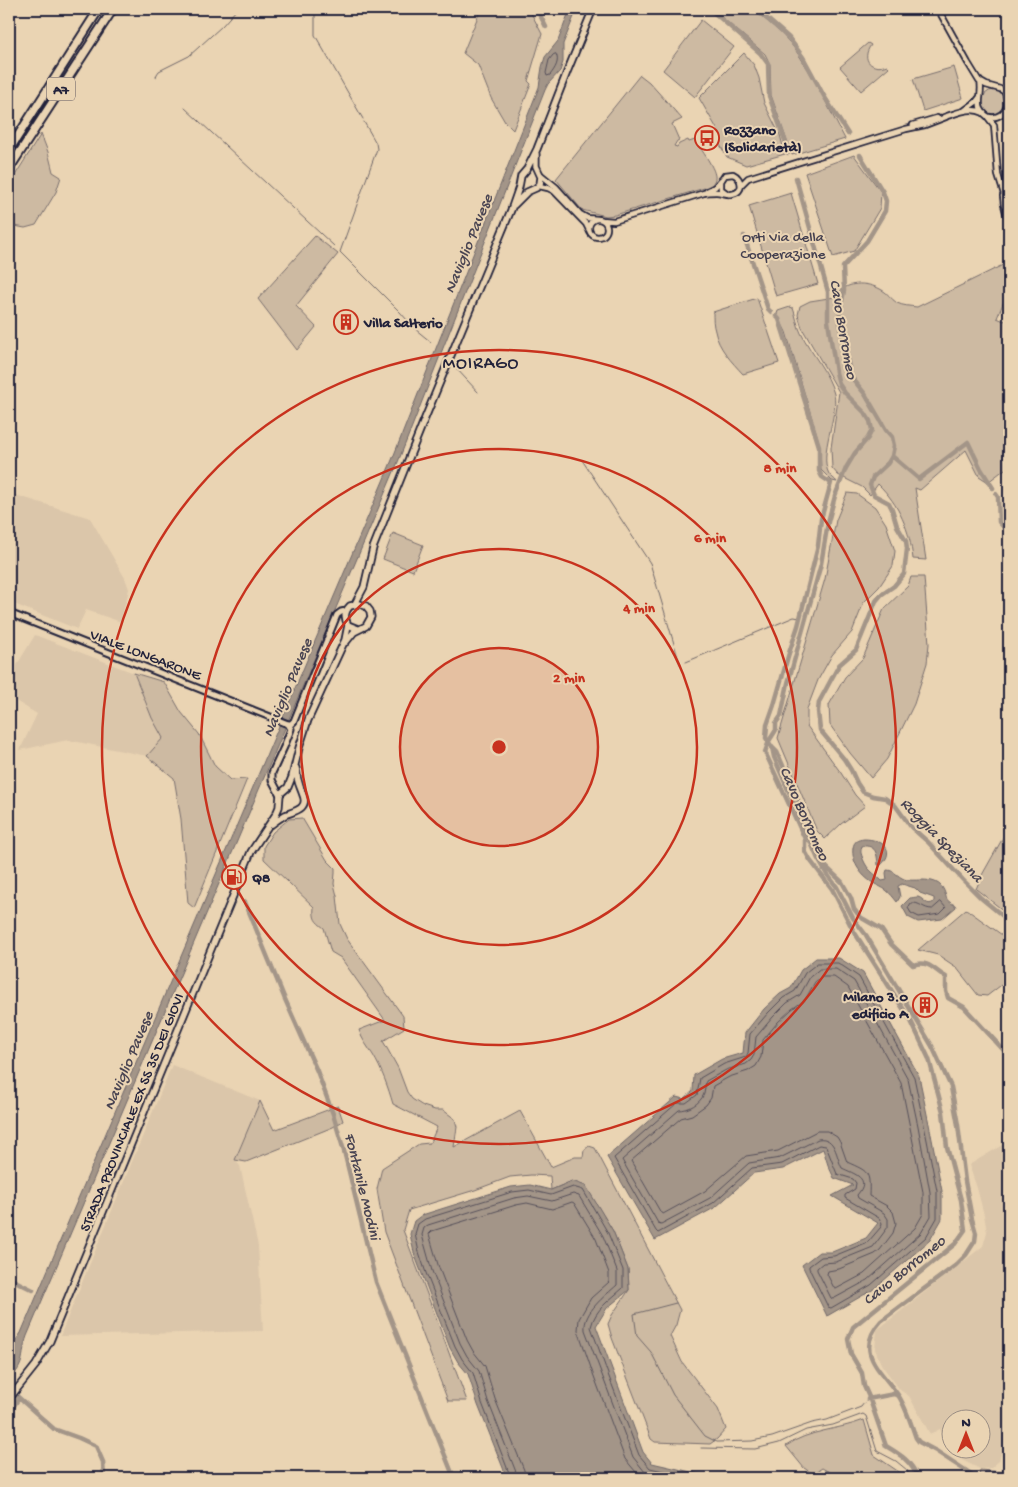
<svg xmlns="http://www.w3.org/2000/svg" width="1018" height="1487" viewBox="0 0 1018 1487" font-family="'Gochi Hand',sans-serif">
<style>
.built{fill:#dbc6aa;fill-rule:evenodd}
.green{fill:#cdbaa2;stroke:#786e6e}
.water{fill:#a39588;stroke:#6f6769}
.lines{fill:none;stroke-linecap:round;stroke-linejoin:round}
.shore{stroke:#56505a;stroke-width:1}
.stream{stroke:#6f6769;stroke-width:1}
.canal{stroke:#a39588;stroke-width:4.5}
.tertiary-casing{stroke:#22223b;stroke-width:8}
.secondary-casing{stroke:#22223b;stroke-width:9}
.primary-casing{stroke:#22223b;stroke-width:9}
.motorway-casing{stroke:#22223b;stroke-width:11}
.tertiary{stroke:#ead4b3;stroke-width:4.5}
.secondary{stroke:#ead4b3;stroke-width:5}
.primary{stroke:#ead4b3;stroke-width:5.5}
.motorway{stroke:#ead4b3;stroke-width:7}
.ring{fill:none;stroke:#c8321e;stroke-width:2.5}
.labels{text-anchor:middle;stroke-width:4;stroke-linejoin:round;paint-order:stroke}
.shield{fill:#ead4b3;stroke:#5e575f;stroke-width:1}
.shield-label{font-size:14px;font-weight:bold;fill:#22223b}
.poi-label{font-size:15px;font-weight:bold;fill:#22223b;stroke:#ead4b3;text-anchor:start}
.park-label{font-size:15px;fill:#444050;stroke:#ead4b3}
.street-label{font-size:15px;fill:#22223b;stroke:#ead4b3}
.water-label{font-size:16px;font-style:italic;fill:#494452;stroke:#ead4b3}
.quarter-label{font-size:18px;letter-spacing:1px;fill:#22223b;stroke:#ead4b3}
.centre{fill:#c8321e;stroke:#ead4b3;stroke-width:2.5}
.ring-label{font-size:15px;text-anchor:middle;font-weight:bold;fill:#c8321e;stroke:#ead4b3;stroke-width:4;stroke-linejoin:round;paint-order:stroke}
</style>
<rect width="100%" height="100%" fill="#ead4b3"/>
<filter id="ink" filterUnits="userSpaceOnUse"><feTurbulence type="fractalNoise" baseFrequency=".02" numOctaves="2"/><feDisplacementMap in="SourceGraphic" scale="10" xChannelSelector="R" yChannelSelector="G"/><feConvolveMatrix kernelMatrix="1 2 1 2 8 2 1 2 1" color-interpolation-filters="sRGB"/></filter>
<g filter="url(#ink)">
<path class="built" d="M9,493L90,518L125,578L129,589L121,622L86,610L77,629L9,602L11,594L9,593Z
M35,635L134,673L152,718L163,738L147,756L68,740L20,750L37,714L9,697V678Z
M172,1065L260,1101L235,1160L240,1166L258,1246L263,1331L60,1336Z
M1009,1141V1428L999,1461L991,1468L980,1469L950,1454L940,1429L930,1434L909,1396L900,1390L881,1364L875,1349L877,1330L983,1246L987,1232L984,1215L977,1188L969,1165ZM950,1420H980V1450H950Z"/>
<path class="green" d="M481,9H529L542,34L528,81L531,84L513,130L505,122L491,98L478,65L463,53Z
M712,9H752C767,21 783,33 794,48C814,76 829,109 845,139L792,155L771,95L770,64L765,54Z
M701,20L734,47L695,97L663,70Z
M868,43L871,45C860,60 872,71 887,65L889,67L861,91L840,67Z
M744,53L754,65L759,78L764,103L780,135L785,154L746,165L727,157L716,138L720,134L699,98Z
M954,67L963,98L923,111L913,79Z
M640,75L649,82L682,119L672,124L679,140L677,141L674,146L677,147L679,144L688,140L689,142L695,140C700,148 717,170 715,179C714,182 713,183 711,186L615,215L606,216L582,210L556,179Z
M982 102a12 12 0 1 1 24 0a12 12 0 1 1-24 0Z
M41,134L48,152L53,172L61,177L56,192L36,225L25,228L9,225V185Z
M854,155L881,192L880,208L854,251L833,257L805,173Z
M791,193L818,284L776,296L749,206Z
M315,236L338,254L296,306L316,327L297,350L258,299Z
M1009,262V289L997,318L1004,321L1009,318V435L1007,436L1009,439V466L988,482L979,476L966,450L920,490L915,488L926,560L913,559C910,531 899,504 878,484L870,495L862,487L838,475L832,468L831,448L839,392L802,328L798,315L800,306L810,301L835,297C845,281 866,281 882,290C888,293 891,299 897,303C903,306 910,306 917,307Z
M757,298L779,363L743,374C732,362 718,348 715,331C713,325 713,318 713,312Z
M790,307L793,308C796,316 797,325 801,333C810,352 829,373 834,394C839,415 818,454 829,474C831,477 835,479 837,482L832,481L821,470L820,446L817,435L786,332L777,314L778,311Z
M847,493L857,494L875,507L886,524L895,551L893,566L879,587L864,602L852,632L832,655L818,680L807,709V726L841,773L855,795L865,806L841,824L825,839L817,831L778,738L825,579L836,520Z
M393,533L423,545L413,571L383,559Z
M911,577H924L929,644L927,663L914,704L887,759L871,778L850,753L830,725L829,705L845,677L863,658L884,609L908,586Z
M134,673L164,682L181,712L199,734L215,766L230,780L247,779L194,908L188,903L181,819L174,778L147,756L163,738L152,718Z
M302,818L327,860L335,868V873L334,884L337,896L340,924L347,939L403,1016L404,1028L383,1041L398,1068L407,1092L412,1099L423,1106L435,1110H443L455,1119L457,1127L454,1147L520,1111L551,1167L575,1157H583L584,1150L589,1146L595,1148L680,1310L676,1325L670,1336L682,1362L718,1409L726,1429L717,1439L710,1444L655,1442L651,1439L612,1338L608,1324L612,1315L629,1290L628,1269L613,1231L599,1209L572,1181L551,1190L550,1176L531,1175L510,1177L475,1190L409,1210L403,1230L467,1401H448L384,1232L377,1189L382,1168L419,1144L430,1143L437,1127L393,1104C388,1087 382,1070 373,1055C368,1047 362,1040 359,1030L385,1020L341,958L331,952L324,928C315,921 313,919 314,907L264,859V846L273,832L289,819Z
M1009,827V915L976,889L982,875Z
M966,909L1009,940V979L987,996L978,995L956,967L938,955L918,950Z
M260,1101L274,1130L338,1106L343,1121L333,1127L246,1162L235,1160Z
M864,1420L874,1455L905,1476V1478C882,1478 842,1481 822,1468L813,1474L804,1468L786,1446C808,1430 839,1430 864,1420Z
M1009,1449V1476L1007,1478H981L979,1476L980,1470L1002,1472Z"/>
<path class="water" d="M570,9H577L563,44V62L560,71L548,84L545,90L398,462L27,1336C20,1355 27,1363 9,1380V1350L21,1333L392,460L539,87L542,67L545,57L558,41Z
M864,839C881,839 897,849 881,865H878C877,853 876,845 862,846C860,852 861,853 863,859C868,871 873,872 882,881L887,880L886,873L887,870C895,870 899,879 908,880C918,881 934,877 942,887C948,896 943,900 955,905L956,907L942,919L918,922L908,917L902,906L910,898C912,898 915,897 918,897C925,899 926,907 934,902V898L920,893L915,888L902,884L898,886L900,897L897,902C894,898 890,893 886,890C883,888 879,886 875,884C863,878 851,863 853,848C854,841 857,840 864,839Z
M816,958H839L863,973L919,1076L929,1124L942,1191V1219L930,1240L874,1289L827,1316L802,1265L819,1252H832L866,1238L878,1223L832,1196L853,1185L834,1178L828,1165L823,1149L783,1169L754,1173L716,1207L655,1240L607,1157L676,1097L684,1099L693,1091L694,1075L722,1059L743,1053L745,1033L764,1009L780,994L791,988L801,970Z
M572,1181L586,1186L613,1231L628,1269L629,1290L607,1308L596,1326L643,1452L652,1463L704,1475L706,1478H507L478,1405L468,1374L458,1362L450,1348L414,1253L410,1234L414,1221L422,1215L511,1187L530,1185L551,1190Z"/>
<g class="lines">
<path class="shore" d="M556,54C560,61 555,69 550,75L547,76L546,73L549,60L553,55Z
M941,902L946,908L940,914L919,917L911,913L908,908L911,903C920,902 923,909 932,909Z
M818,963H838L859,977L914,1077L924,1125L937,1191V1218L926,1237L871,1285L831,1308L828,1307L809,1268V1266L821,1257L834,1256L868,1242L881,1227L882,1223L879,1218L845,1198V1195L855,1189L856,1183L853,1179L837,1174L826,1146L819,1145L782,1164L752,1168L713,1203L658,1233L656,1231L614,1158L677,1103H686L697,1095L700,1078L724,1064L746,1057L748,1053L750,1034L768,1013L783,998L795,991L805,973Z
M820,969H836L854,981L908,1079L918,1126L930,1192L931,1216L921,1233L868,1280L833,1299L831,1298L817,1270V1268L823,1263L836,1262L873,1247L888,1227V1219L884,1213L858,1198L857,1195C872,1178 854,1174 842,1168C836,1157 836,1136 818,1139L780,1158L749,1163L710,1198L661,1224L658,1223L622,1160L679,1110C688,1110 700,1104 704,1094C705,1090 705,1085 706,1081L726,1070L746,1064L751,1060L754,1055L756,1037L773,1017L787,1003L800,995L810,977Z
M822,977H834L848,987L901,1083L923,1192V1214L915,1228L864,1274L836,1289L834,1288L827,1274L828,1271L839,1269L875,1254L880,1250L893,1233L896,1223L893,1212L887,1206L869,1196C870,1171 869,1172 847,1162L840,1142L837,1137L827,1131H817L778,1151L746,1156L705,1191L663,1214L661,1213L631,1161L681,1118L692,1115L706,1105L711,1098L713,1086L729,1077L748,1071L756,1066L761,1057L763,1040L778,1022L792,1009L805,1000L815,982Z
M511,1478L482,1403L473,1373L462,1359L455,1346L426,1273L419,1252L415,1234L418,1224L425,1219L512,1192L529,1190L551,1195L573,1187L583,1190L608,1233L623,1270V1288C610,1300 595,1309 591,1327L609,1377L639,1455L650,1468L694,1478
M517,1478L516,1472L488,1401L479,1371L467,1356L460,1343L432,1271L422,1235L424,1228L428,1225L514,1198L528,1196L552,1201L573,1194L579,1196L603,1236L617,1271V1285C605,1296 583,1312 585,1330L633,1457L645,1472L663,1478
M525,1478L524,1470L495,1399L485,1366L473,1351L467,1340L439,1268L429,1234L432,1231L516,1205L527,1203L552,1209L572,1202L574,1203L596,1239L609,1273V1282L591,1298L579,1319L578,1330L592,1371L625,1459L641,1478"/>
<path class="stream" d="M315,9V35L363,119
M156,77L157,74L159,71L189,56L222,26L237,9
M185,108L334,246
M364,122L376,143L377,149L340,252L400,312L415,329L431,342
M455,367L478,392
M582,460L650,563L680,664
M686,662L794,617L800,618
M676,1303L634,1314L637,1336L651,1352L673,1395L705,1436L717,1442L752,1441L772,1437L812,1423L827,1420L861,1407L864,1403
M866,1400L868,1399
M701,1448L755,1449L779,1443L806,1430L833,1425L863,1414L866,1416L877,1451L896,1461L907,1470L910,1478"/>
<path class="canal" d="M537,9L546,27
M710,9L760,53L768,64L769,96L786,143L788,153
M756,9L789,38L803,57L824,96L848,134
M860,155L883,192L886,201L885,211L867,241L843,267L844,291L840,310V322L850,373L853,379L865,394L886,430L892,437L894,446L892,456L888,463L873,477L870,485L874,495L889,503L892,509L897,526L906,541L907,549L904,574L894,586L881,595L876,601L856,650L839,665L819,702L818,711L820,730L844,759L851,770L857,783L863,792L873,796L885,798L895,805L911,827L928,842L963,880L981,898L1009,921
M796,178L828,292V321L836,372L839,384L845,393L865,413L870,421L872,430L868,438L855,453L846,468L835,496L828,522L821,564L788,683L781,716L776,723V730L769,741L765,752L805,839V851L810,860L832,889L853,930L911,1021L929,1059L943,1112L947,1147L961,1200L965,1230L955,1244L853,1327L848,1339L851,1354L862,1373L864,1386L869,1397L886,1446C901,1455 911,1461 918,1478
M744,236L768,309L771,312
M776,316L779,319L819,446V471L822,477L831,483L821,519L818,546L798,626L789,653L774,705L767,725L766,738L772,747L774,757L818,859L826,873L837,887L853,918L866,935L932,1046L951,1087L958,1125L965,1181L972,1219L976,1233L975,1241L966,1255L956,1265L881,1321C853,1352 881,1370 898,1395C906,1407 911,1424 916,1438L919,1442L936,1451L977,1478
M892,456L919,479L968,442L981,469L993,488
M996,494L998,497L999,522L1009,533
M773,748L777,752L816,841L824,865L842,882L851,898L854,909L860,917L881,929L891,944L913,965C930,960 932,969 946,977V991L948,998L964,1007L1009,1056
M245,902L284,997L317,1071L333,1114L344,1151L376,1282L454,1478
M9,1278L33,1290
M18,1397L54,1429L79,1438L96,1446L103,1462L104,1478
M868,1399L894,1394L898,1396
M9,1413L19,1398"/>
<defs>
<path id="tertiary" d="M938,9L968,63L979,81L986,85L1000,89L1009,94
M980,81C983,92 977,102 981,109C988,124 1007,117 1008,101L1005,93
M965,110L976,102L979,98
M987,116L994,125L998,175L1009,210
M944,117C958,113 970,106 984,113
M913,125L937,118
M540,174L556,187L580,214L587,218L598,219
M741,185L748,178L906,129L925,125L946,117
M539,186L548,188L554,191L586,224L589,230
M707,191L715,187L721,180
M1003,196L1004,205L1009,223
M589 228a9 9 0 1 1 18 0a9 9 0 1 1-18 0Z
M602,220L614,221L704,193C708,192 712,192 716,192C721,192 727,195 732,194C745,192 742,178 733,174L725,175L721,181V189L728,194"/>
<path id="secondary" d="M9,613L288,724H291L294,721L337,615L341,612L346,611
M280,795L272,780V773L284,747L291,729L288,724"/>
<path id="primary" d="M514,205L527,192L536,188L540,184L541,177L536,166V154
M355,604L364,587L373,548L423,423L511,210L519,187L521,176L527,169L537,149L567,72L593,9
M346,642L354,632L366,626L371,617L370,611L366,606L359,604L350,606C344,612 344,618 348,625L358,629
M272,824C276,821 280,818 285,815C294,811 309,809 303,795C299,783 297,783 296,768
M9,1399L36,1365L50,1341L251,852L276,814L279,807L280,794L288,787L292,777L299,748L308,720L345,640L348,625"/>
<path id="motorway" d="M9,150L99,9
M9,169L113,9"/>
</defs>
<use href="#tertiary" class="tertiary-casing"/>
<use href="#secondary" class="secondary-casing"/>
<use href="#primary" class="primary-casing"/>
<use href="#motorway" class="motorway-casing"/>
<use href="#tertiary" class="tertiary"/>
<use href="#secondary" class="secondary"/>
<use href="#primary" class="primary"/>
<use href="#motorway" class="motorway"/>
</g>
</g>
<circle cx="499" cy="747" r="99" fill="#c8321e" fill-opacity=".12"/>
<g class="ring">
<circle cx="499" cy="747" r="99"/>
<circle cx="499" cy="747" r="198"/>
<circle cx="499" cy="747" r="298"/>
<circle cx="499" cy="747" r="397"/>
</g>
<defs>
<symbol id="bus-ring" viewBox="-11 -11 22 22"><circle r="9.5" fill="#ead4b3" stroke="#c8321e" stroke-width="1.5"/><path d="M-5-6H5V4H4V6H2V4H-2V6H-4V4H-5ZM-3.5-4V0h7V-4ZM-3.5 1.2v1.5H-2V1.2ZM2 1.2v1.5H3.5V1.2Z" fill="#c8321e"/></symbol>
<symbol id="building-ring" viewBox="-11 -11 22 22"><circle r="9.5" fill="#ead4b3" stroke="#c8321e" stroke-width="1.5"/><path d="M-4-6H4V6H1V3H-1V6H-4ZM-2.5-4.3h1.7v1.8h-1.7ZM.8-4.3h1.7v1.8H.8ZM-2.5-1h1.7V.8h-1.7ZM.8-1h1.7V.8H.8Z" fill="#c8321e"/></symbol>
<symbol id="fuel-ring" viewBox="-11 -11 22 22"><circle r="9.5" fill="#ead4b3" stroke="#c8321e" stroke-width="1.5"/><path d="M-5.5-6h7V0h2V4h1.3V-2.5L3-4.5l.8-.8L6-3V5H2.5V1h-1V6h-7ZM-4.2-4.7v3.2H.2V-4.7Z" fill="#c8321e"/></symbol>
</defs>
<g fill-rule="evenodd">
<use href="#bus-ring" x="693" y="124" width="28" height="28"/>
<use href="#building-ring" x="332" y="308" width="28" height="28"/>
<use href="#fuel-ring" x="220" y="863" width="28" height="28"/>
<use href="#building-ring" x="911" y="991" width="28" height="28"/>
</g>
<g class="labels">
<rect class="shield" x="47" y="77.5" width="28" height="23" rx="4"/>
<g class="shield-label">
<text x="61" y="94">A7</text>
</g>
<g class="poi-label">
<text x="724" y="134">Rozzano<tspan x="724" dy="17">(Solidarietà)</tspan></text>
<text x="364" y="327">Villa Salterio</text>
<text x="252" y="882">Q8</text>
<text x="908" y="1001" text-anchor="end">Milano 3.0<tspan x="908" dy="17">edificio A</tspan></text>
</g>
<g class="park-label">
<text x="783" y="241">Orti Via della<tspan x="783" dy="17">Cooperazione</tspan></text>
</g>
<g class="street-label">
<text transform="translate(146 654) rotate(21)" y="5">VIALE LONGARONE</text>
<text transform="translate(131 1112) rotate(-68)" y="5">STRADA PROVINCIALE EX SS 35 DEI GIOVI</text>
</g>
<g class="water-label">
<text transform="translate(467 243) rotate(-68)" y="6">Naviglio Pavese</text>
<text transform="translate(845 329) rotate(80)" y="6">Cavo Borromeo</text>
<text transform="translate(286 687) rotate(-67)" y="6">Naviglio Pavese</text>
<text transform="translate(806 813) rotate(66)" y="6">Cavo Borromeo</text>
<text transform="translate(943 839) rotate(46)" y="6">Roggia Speziana</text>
<text transform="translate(127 1060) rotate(-67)" y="6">Naviglio Pavese</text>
<text transform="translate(364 1186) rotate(76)" y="6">Fontanile Modini</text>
<text transform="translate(903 1269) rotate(-39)" y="6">Cavo Borromeo</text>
</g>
<g class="quarter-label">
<text x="481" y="368">MOIRAGO</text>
</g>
</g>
<circle cx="499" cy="747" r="8" class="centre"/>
<g class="ring-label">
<text x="780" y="472">8 min</text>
<text x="710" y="542">6 min</text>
<text x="639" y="612">4 min</text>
<text x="569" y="682">2 min</text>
</g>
<rect width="1018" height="1487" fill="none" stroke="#ead4b3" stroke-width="30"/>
<rect x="15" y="15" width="988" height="1457" fill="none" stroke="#22223b" stroke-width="2" filter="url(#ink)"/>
<g transform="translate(966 1434)"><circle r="24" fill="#ead4b3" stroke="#9a8d83"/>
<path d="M0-4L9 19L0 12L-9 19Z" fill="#c8321e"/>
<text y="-8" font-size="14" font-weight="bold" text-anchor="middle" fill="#22223b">N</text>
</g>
</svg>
